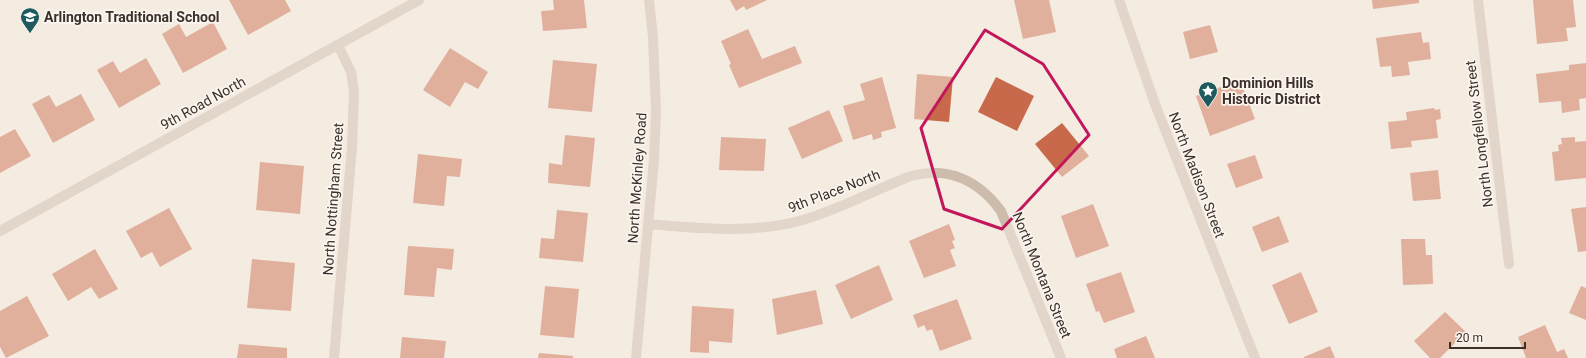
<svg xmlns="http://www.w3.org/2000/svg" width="1586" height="358" viewBox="0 0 1586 358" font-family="Roboto,sans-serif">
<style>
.building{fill:#c8694b}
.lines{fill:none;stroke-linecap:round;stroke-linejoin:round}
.minor{stroke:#cdbbac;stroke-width:10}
.marked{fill:none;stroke:#c2185b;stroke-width:3;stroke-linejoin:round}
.labels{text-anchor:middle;stroke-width:3.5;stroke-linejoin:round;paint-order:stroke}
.poi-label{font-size:14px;font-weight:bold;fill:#3b302b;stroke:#fbf5ee;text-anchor:start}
.street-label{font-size:14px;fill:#3b302b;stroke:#fbf5ee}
</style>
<rect width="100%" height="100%" fill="#f4ebe1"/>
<path class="building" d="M229,0H285L291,11L248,35Z
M553,0H584L587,28L543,31L541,11L554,10Z
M730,0H767L746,10L744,6L736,11Z
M1014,0H1049L1056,32L1023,39Z
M1372,0H1419V3L1373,9Z
M1533,0H1573L1576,27L1566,28L1568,41L1537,44Z
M213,22L227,49L183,73L162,34L179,24L186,37Z
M1210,25L1218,52L1190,59L1183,32Z
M748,29L762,59L795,46L802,63L739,88L729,65L731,64L721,41Z
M1421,32L1423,43L1429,42L1431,59L1408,62L1410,75L1392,77L1391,66L1380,67L1376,38Z
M450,48L488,72L478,89L465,82L450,107L423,90Z
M146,58L161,84L119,108L97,70L113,61L120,73Z
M553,60L597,64L592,112L548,108Z
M1586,63V98L1579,99L1580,110L1562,113L1561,101L1539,103L1536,74L1569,70V65Z
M917,74L953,77L949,122L914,119Z
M882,77L896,128L881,132L882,137L873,140L872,134L853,140L843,106L865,100L860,84Z
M996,77L1034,96L1017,131L978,112Z
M1240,80L1255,119L1210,136L1196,96Z
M81,94L95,120L53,143L32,104L49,95L56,107Z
M1434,108L1435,110L1440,109L1441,119L1436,120L1438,138L1411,141L1412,147L1391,149L1388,122L1407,120L1406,112Z
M829,110L843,141L802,159L788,128Z
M1062,123L1089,156L1062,177L1035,144Z
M15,129L31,156L0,173V137Z
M565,135L595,138L590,187L548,183L549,163L562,165Z
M721,137L766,139L764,171L719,170Z
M1575,137V142L1586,141V178L1555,181L1552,152L1559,151L1558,145L1562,144L1561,138Z
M418,154L462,159L460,177L447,176L444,206L413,203Z
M1255,155L1263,178L1236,188L1227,164Z
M260,162L304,166L300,214L256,210Z
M1438,170L1441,199L1413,201L1410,173Z
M1093,204L1109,246L1076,258L1061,216Z
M1586,207V251L1578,252L1571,209Z
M169,208L192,249L160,267L152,252L141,258L126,231Z
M557,210L588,213L583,262L539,258L541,238L554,239Z
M1279,216L1289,242L1262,252L1252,227Z
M949,224L955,240L952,241L955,248L950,250L956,266L924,278L909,241Z
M1401,239H1425L1426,255H1432L1433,284L1403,285Z
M408,246L454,249L452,270L437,268L434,297L404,295Z
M95,249L118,289L99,299L91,287L68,301L52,274Z
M252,259L295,263L291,311L247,308Z
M879,265L893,300L851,319L835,285Z
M1121,272L1135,312L1104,323L1099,311L1096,312L1086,284Z
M1301,272L1318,312L1289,324L1272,285Z
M545,286L579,289L574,338L540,335Z
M1581,286L1586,288V320L1569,313Z
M816,290L823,324L777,335L772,299Z
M27,296L49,336L6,358L0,347V311Z
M957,299L972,339L940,351L932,329L927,331L924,325L918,328L913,315Z
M692,306L734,309L732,343L709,341V353L690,352Z
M1445,312L1466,332L1440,358H1430L1414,341Z
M1545,325L1557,352L1564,349L1568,358H1526L1518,337Z
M1146,336L1155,358H1117L1114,349Z
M402,337L446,341L444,358H400Z
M239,344L287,348V358H237Z
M1330,346L1335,358H1304V357Z
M539,353L573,356V358H538Z"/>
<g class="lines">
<path class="minor" d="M1119,0L1155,104L1255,358
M1478,0L1509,264
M648,224C697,228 750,234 799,221C837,211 874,190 911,176C949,166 979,181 1001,211L1061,358
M0,231L419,0
M334,358L352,147L354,92L351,72L338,45
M636,358L654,160L656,111L653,37L649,0"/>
</g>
<path d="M0 0H1586V358H0ZM985,30L1043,64L1089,135L1002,229L944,209L921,128Z" fill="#f4ebe1" fill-opacity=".55" fill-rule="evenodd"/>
<path class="marked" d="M985,30L1043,64L1089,135L1002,229L944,209L921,128Z"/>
<defs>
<symbol id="school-pin" viewBox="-11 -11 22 30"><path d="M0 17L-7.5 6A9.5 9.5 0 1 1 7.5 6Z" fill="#1f5a5e" stroke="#fbf5ee"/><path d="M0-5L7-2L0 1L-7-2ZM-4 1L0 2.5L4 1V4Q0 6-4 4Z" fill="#fff"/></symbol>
<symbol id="sight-pin" viewBox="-11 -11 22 30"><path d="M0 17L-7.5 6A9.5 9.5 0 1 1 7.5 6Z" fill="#1f5a5e" stroke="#fbf5ee"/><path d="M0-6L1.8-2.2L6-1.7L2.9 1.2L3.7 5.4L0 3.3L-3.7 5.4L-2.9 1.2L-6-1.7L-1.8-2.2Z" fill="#fff"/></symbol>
</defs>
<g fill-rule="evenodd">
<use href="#school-pin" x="19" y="6" width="22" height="30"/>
<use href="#sight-pin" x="1197" y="80" width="22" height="30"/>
</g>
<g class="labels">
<g class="poi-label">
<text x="44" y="22">Arlington Traditional School</text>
<text x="1222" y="88">Dominion Hills<tspan x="1222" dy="16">Historic District</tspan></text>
</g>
<g class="street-label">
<text transform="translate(203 103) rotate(-29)" y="5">9th Road North</text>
<text transform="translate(1479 134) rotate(-97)" y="5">North Longfellow Street</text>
<text transform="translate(1197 175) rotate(69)" y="5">North Madison Street</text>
<text transform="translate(637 178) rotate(-86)" y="5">North McKinley Road</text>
<text transform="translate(834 191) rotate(-21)" y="5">9th Place North</text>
<text transform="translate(333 199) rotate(-86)" y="5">North Nottingham Street</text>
<text transform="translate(1042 275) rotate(68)" y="5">North Montana Street</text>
</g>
</g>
<path d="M1450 342v6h75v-6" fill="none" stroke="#3b302b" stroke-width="2"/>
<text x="1456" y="342" font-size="12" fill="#3b302b" stroke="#fbf5ee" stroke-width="3" paint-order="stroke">20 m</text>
</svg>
